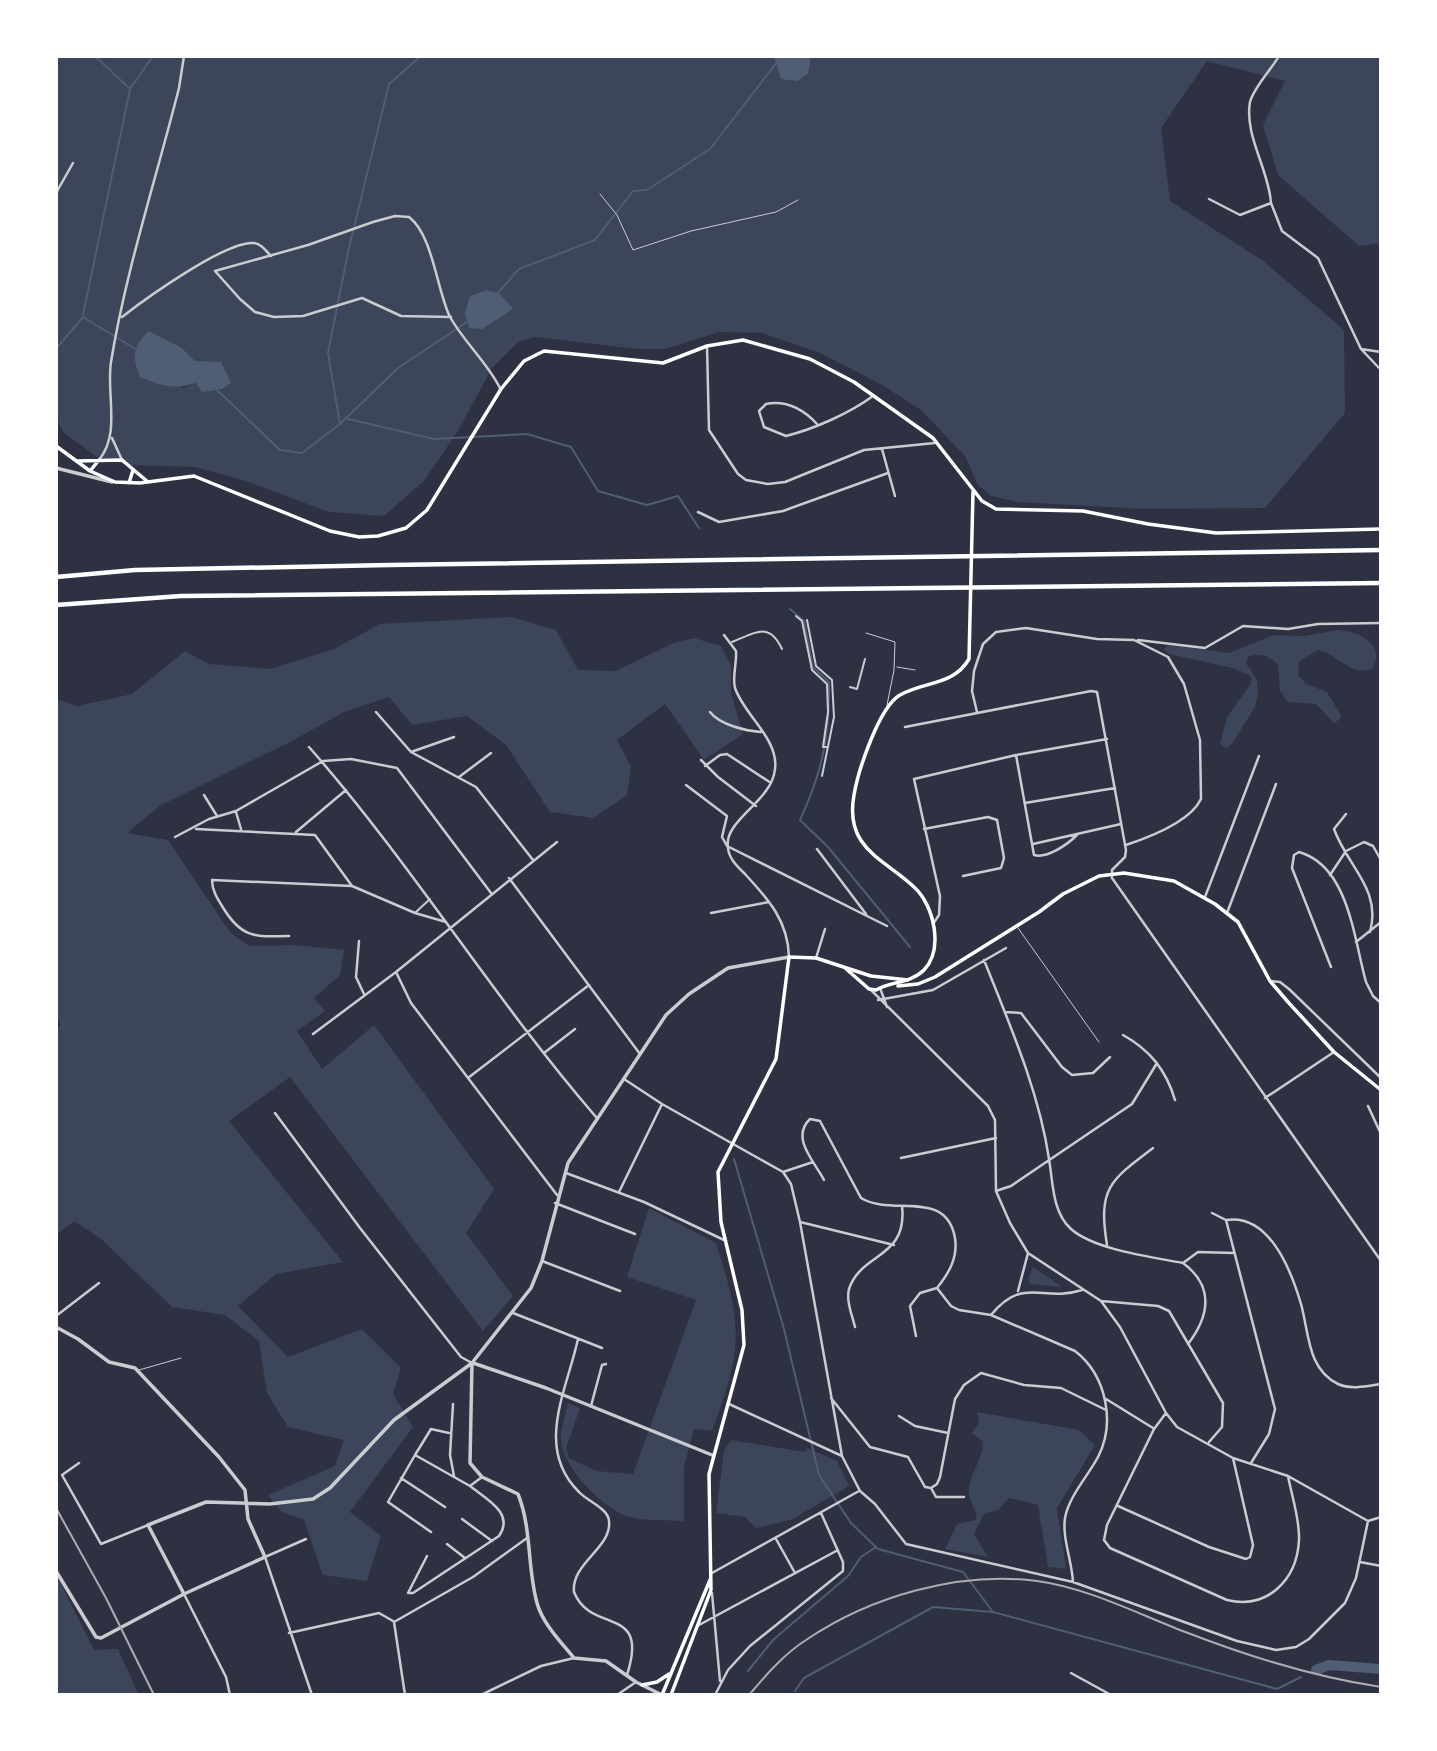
<svg xmlns="http://www.w3.org/2000/svg" width="1437" height="1751" viewBox="0 0 1437 1751" font-family="'Zilla Slab',serif">
<style>
.green{fill:#3c4559;fill-rule:evenodd}
.water{fill:#4f5d75}
.lines{fill:none;stroke-linecap:round;stroke-linejoin:round}
.stream{stroke:#4f5d75;stroke-width:2}
.river{stroke:#4f5d75;stroke-width:10}
.service{stroke:#caccd0;stroke-width:1}
.pedestrian{stroke:#caccd0;stroke-width:2}
.minor{stroke:#caccd0;stroke-width:2.5}
.tertiary{stroke:#caccd0;stroke-width:3.5}
.secondary{stroke:#fff;stroke-width:3.5}
.motorway{stroke:#fff;stroke-width:4.5}
.rail{stroke:#abadb3;stroke-width:2}
</style>
<rect width="100%" height="100%" fill="#2d3142"/>
<path class="green" d="M56,56H1381V243L1359,246L1278,175L1263,125L1285,81L1207,61L1161,128L1170,201L1262,260L1344,330L1345,413L1265,508L1143,509L1017,502L991,496L978,485L965,456L921,410L882,385L820,353L762,333L719,332L665,349H636L536,337L518,342L492,368L458,431L424,481L384,516L329,512L243,480L195,467L128,465L97,457L64,433L56,418ZM500,294L512,310L494,320ZM149,331L182,348L195,362H221L222,389L202,391L196,383L183,388Z
M511,617L556,630L578,670L615,671L676,642L694,638L721,646L731,666V693L743,734L704,760L665,704L617,740L631,767L627,795L593,818L550,812L506,745L467,716L412,725L389,697L344,712L292,741L161,805L127,833L168,840L230,932L249,946L296,945L344,950L340,975L314,998L325,1011L297,1031L322,1069L374,1025L494,1189L466,1233L513,1296L483,1331L290,1077L229,1121L343,1262L276,1274L238,1306L288,1357L362,1329L401,1368L393,1394L413,1427L350,1512L381,1536L367,1581L323,1575L304,1520L282,1512L268,1495L335,1466L344,1440L288,1427L267,1393L259,1341L225,1315L172,1307L100,1238L74,1221L56,1235V1029L61,1025L56,1016V699L77,706L132,694L185,651L209,664L270,669L334,649L380,624Z
M1339,630C1359,631 1387,645 1372,669C1350,677 1338,654 1318,650L1299,661L1298,675L1306,684L1327,692L1341,715L1340,719L1334,723L1316,704L1288,702L1280,691L1278,665C1270,656 1259,652 1248,657L1246,663L1257,680L1258,694L1255,707L1232,744L1226,748L1220,744L1227,717L1251,683V676L1232,668L1169,654L1164,649L1168,645L1229,653L1273,635L1303,636Z
M649,1208L716,1243C743,1327 743,1348 712,1431L694,1429L684,1467V1521C668,1520 651,1521 634,1518C607,1514 564,1469 561,1441C560,1430 566,1414 568,1403L580,1408L566,1448L569,1458L596,1471L633,1474L696,1300L627,1277Z
M1033,1267L1062,1287L1030,1284L1028,1278Z
M977,1412L1079,1430L1095,1445L1057,1508L1066,1569L1048,1567L1038,1505L1009,1498L998,1510L984,1514L974,1534L988,1557L945,1549L957,1524L976,1520C977,1507 967,1500 969,1487C972,1470 983,1459 983,1442L972,1433L979,1423Z
M731,1440L805,1452L807,1448L837,1461L849,1486L791,1520L756,1528L745,1517L716,1513L724,1451Z
M56,1574L94,1650L118,1649L139,1695H56Z"/>
<path class="water" d="M774,56H811L808,74L797,81L781,79Z
M487,290L500,294L513,309L482,329L469,328L465,313L470,296Z
M149,331L182,348L195,361L221,362L231,383L222,389L202,392L196,383C174,390 161,386 140,377C132,358 132,346 149,331Z"/>
<g class="lines">
<path class="stream" d="M130,89L153,56
M497,294L519,269L595,240L633,191L647,190L710,149L777,62
M83,315L130,89L95,56
M56,349L83,317L137,350
M216,389L280,450L302,453L340,424L398,368L467,322
M348,419L434,439L527,434L571,447L598,491L647,505L678,496L699,528
M340,424L328,353L348,252L389,84L421,56
M790,609L804,621L813,667L829,682C830,735 822,773 800,820L828,847L910,947
M734,1159L784,1329L819,1475L851,1523L878,1549L963,1572L993,1612
M748,1671L773,1640L848,1576L861,1557L876,1547
M795,1691L804,1678L933,1607L993,1612L1277,1689L1301,1677"/>
<path class="river" d="M1316,1670L1329,1665L1381,1669"/>
<path class="service" d="M600,194L617,215L633,250L691,231L776,212L798,200
M866,633L895,642L894,670L887,705
M897,667L915,670
M1018,928L1099,1042
M139,1370L181,1358"/>
<path class="pedestrian" d="M796,616L802,621L812,670L827,684L828,712L823,747H828
M807,620L816,666L832,680L834,717L822,776
M732,642C755,633 769,621 782,649
M850,687L857,689L865,659
M416,912L430,899"/>
<path class="minor" d="M56,193L73,163
M1209,199L1240,215L1271,203L1282,231L1318,258L1361,349L1381,370
M1271,203C1269,170 1244,135 1250,102C1254,87 1271,70 1279,56
M122,317C145,299 227,240 254,243C262,244 266,251 271,256
M451,317L401,316L362,298L303,316L274,317L255,312L240,299L215,271L308,245L373,222L395,216L409,217C433,235 437,291 450,317C464,342 487,362 500,388
M707,346L709,430L738,474L746,480L768,484L785,482L864,450L935,443
M1361,349L1381,352
M817,424C803,409 787,400 766,404L759,411L764,427L786,436C814,429 850,413 873,396
M112,438L122,460
M882,449L895,496
M99,460C121,433 106,394 111,362C126,270 156,179 179,88L184,56
M698,512L719,522L783,511L888,473
M724,635L736,651C737,663 732,677 735,688C744,715 779,739 775,769C772,802 723,820 728,848C729,859 738,867 745,874C769,900 788,921 789,957
M1138,640L1205,648L1243,626L1288,629L1318,624L1381,623
M376,712L411,752L476,787L533,860
M710,712C720,725 746,731 761,732
M977,712L972,691L974,671L983,644L996,632L1026,628L1097,639L1134,640L1168,657L1184,684L1200,740L1201,799C1190,822 1150,837 1126,845
M905,727L1091,691L1097,692L1126,850L1125,857L1112,870V878L1381,1261
M309,747C412,864 494,999 596,1117
M411,752L454,737
M1016,755L1034,855C1047,859 1068,844 1077,835
M701,760L718,777L756,806
M705,766L720,755L727,754L771,783
M459,777L491,753
M686,785L727,816L722,837L727,846L887,926
M204,795L217,816
M1025,803L1115,788
M236,812L241,829
M1346,814L1334,829C1347,866 1382,889 1370,932
M196,829L315,835L352,886
M924,829L988,817L997,820L1004,858L1001,868L963,876
M296,832L346,790
M175,837L209,819L236,811L323,761L351,759L397,768L491,893
M1033,844L1121,824
M817,849L866,914
M1330,875L1346,851L1364,842L1373,846L1381,860
M509,878L640,1054
M1205,897L1259,756
M711,913L769,902
M1227,913L1276,784
M933,924L939,915L940,896L914,779L1016,755L1107,739
M289,936C254,937 241,938 222,906C217,898 212,890 212,880L352,886L415,913L446,922
M359,941L356,977L364,994
M1356,942L1381,922
M816,958L825,929
M984,960C1009,1023 1039,1091 1049,1159C1053,1182 1052,1212 1071,1229C1095,1250 1152,1257 1183,1263L1198,1252L1234,1253
M1331,967L1292,868L1294,855L1299,852C1349,866 1354,940 1366,982L1373,996L1381,1003
M396,972L411,1003L557,1195
M1270,981L1280,982L1289,989L1381,1078
M880,988L887,1007
M871,990L988,1106L995,1120L996,1191L1010,1223L1028,1253L1101,1301L1120,1327L1166,1413L1177,1427L1233,1458L1288,1476L1368,1521
M878,1000L933,990L1006,948
M1005,1012L1021,1013L1062,1067L1072,1075L1093,1073L1110,1057
M313,1034L396,972L557,842
M1123,1035C1150,1050 1166,1070 1175,1100
M544,1053L575,1029
M468,1078L589,985
M624,1079L662,1104L783,1172L791,1184L800,1222L842,1456L860,1491L875,1504L906,1544L1073,1582L1237,1641L1276,1650L1296,1647L1309,1639L1345,1603L1356,1578L1368,1521
M1265,1098L1334,1052
M1368,1106L1381,1134
M275,1113L360,1228L461,1357L472,1363
M901,1158L996,1138
M783,1172L813,1162
M566,1173L644,1202L724,1240
M824,1180C815,1162 790,1138 810,1119L820,1121L861,1198C892,1217 946,1188 955,1238C958,1258 949,1273 937,1288L920,1293L910,1306L916,1336
M996,1191L1011,1186L1132,1104L1157,1063
M619,1192L662,1104
M555,1203L635,1234
M1212,1213L1226,1220
M1226,1220C1269,1213 1291,1270 1301,1304C1309,1332 1307,1369 1338,1384C1351,1390 1368,1386 1381,1384
M1226,1220L1275,1409L1269,1434L1251,1463
M800,1222L894,1245
M1107,1245C1098,1189 1109,1181 1153,1148
M542,1261L620,1291
M1183,1263C1214,1286 1210,1315 1188,1344
M937,1288L951,1306L959,1310L991,1315L1075,1351C1106,1375 1116,1422 1098,1457C1088,1476 1069,1496 1065,1518C1062,1538 1072,1561 1073,1582
M1018,1291L1028,1253
M1101,1301L1158,1306L1169,1311L1223,1403L1222,1427L1209,1442
M513,1313L602,1348
M991,1315C1024,1275 1042,1303 1082,1290
M56,1316L99,1283
M855,1327C852,1315 846,1301 849,1289C861,1252 908,1259 902,1206
M578,1339C567,1390 534,1448 579,1492C587,1501 608,1508 609,1521C612,1548 571,1563 574,1592C591,1635 650,1604 627,1675
M831,1398L870,1447L908,1457L925,1487L931,1488L936,1497H964
M1106,1399L1153,1428
M453,1404L450,1455L454,1476
M729,1404L842,1456
M591,1406L602,1365L606,1364
M1166,1413L1154,1429L1107,1525L1104,1540L1110,1548L1227,1600C1267,1610 1297,1580 1299,1540C1300,1520 1292,1497 1288,1476
M899,1416L915,1426L948,1433
M415,1455L431,1429L449,1433
M79,1463L62,1475L101,1544L148,1525
M401,1478L445,1507
M931,1488L937,1484L940,1477L955,1399L964,1385L981,1373L1024,1385L1061,1388L1106,1410
M1118,1506L1209,1547L1246,1559L1250,1557L1253,1545L1233,1458
M462,1519L492,1541
M1368,1521L1381,1517
M431,1532L388,1502L415,1455L470,1486L482,1477
M306,1539L265,1557L312,1695
M776,1539L795,1573
M447,1544L465,1558
M427,1556L408,1593H413L499,1536C515,1513 486,1499 470,1486
M1360,1562L1381,1566
M712,1573L859,1491
M712,1593L720,1681
M184,1594L226,1677L230,1695
M394,1622L473,1577L527,1538
M394,1622L405,1695
M699,1625L838,1550
M289,1633L379,1613L393,1621
M1071,1673L1111,1695
M481,1695L541,1666L574,1658
M617,1695L636,1682
M715,1695L728,1670L750,1646L843,1571V1562L821,1513"/>
<path class="tertiary" d="M56,468L112,482
M56,1327L78,1339L109,1362L135,1368L219,1457L245,1490L248,1519L265,1557L184,1594L101,1638L96,1637L56,1571
M472,1363L470,1463L482,1477L518,1494C532,1529 527,1567 537,1603C543,1624 560,1641 574,1658L606,1661L636,1682L662,1695
M473,1363L546,1388L712,1455
M184,1594L148,1525L206,1502L270,1504L313,1499L330,1488L394,1420L472,1363L531,1288L542,1261L568,1163L666,1015L689,994L728,968L789,957"/>
<path class="secondary" d="M56,446L90,471L115,482L140,483L194,476L330,531L359,537L378,536L406,528L427,510L501,389L524,361L544,351L663,363L707,346L743,340L810,359L854,382L933,438L982,501L996,509L1083,511L1148,524L1216,533L1381,529
M77,461L122,460L148,482
M90,471L99,460
M129,483L133,470
M844,967L869,989L876,990C890,981 910,984 924,970C944,949 934,905 914,887C885,859 844,849 854,795C858,771 879,707 900,695C925,681 953,686 969,659L973,492
M898,986L918,984L935,977L1039,912L1063,894L1099,876L1124,873L1174,881L1215,904L1238,922L1270,981L1288,1002L1334,1052L1381,1090
M642,1685L657,1682L669,1674
M662,1695L710,1580
M671,1695L711,1590L709,1474L744,1345L742,1310L721,1222L718,1172L776,1059L789,957L816,958L871,976L908,980"/>
<path class="motorway" d="M56,577L135,570L389,565L1381,550
M56,605L181,596L1381,583"/>
<path class="rail" d="M56,1508L106,1598L154,1695
M749,1695C766,1675 784,1654 806,1640C871,1596 959,1571 1037,1581C1089,1588 1140,1615 1188,1633C1250,1657 1315,1677 1381,1687"/>
</g>
<rect width="1437" height="1751" fill="none" stroke="#ffffff" stroke-width="116"/>
</svg>
